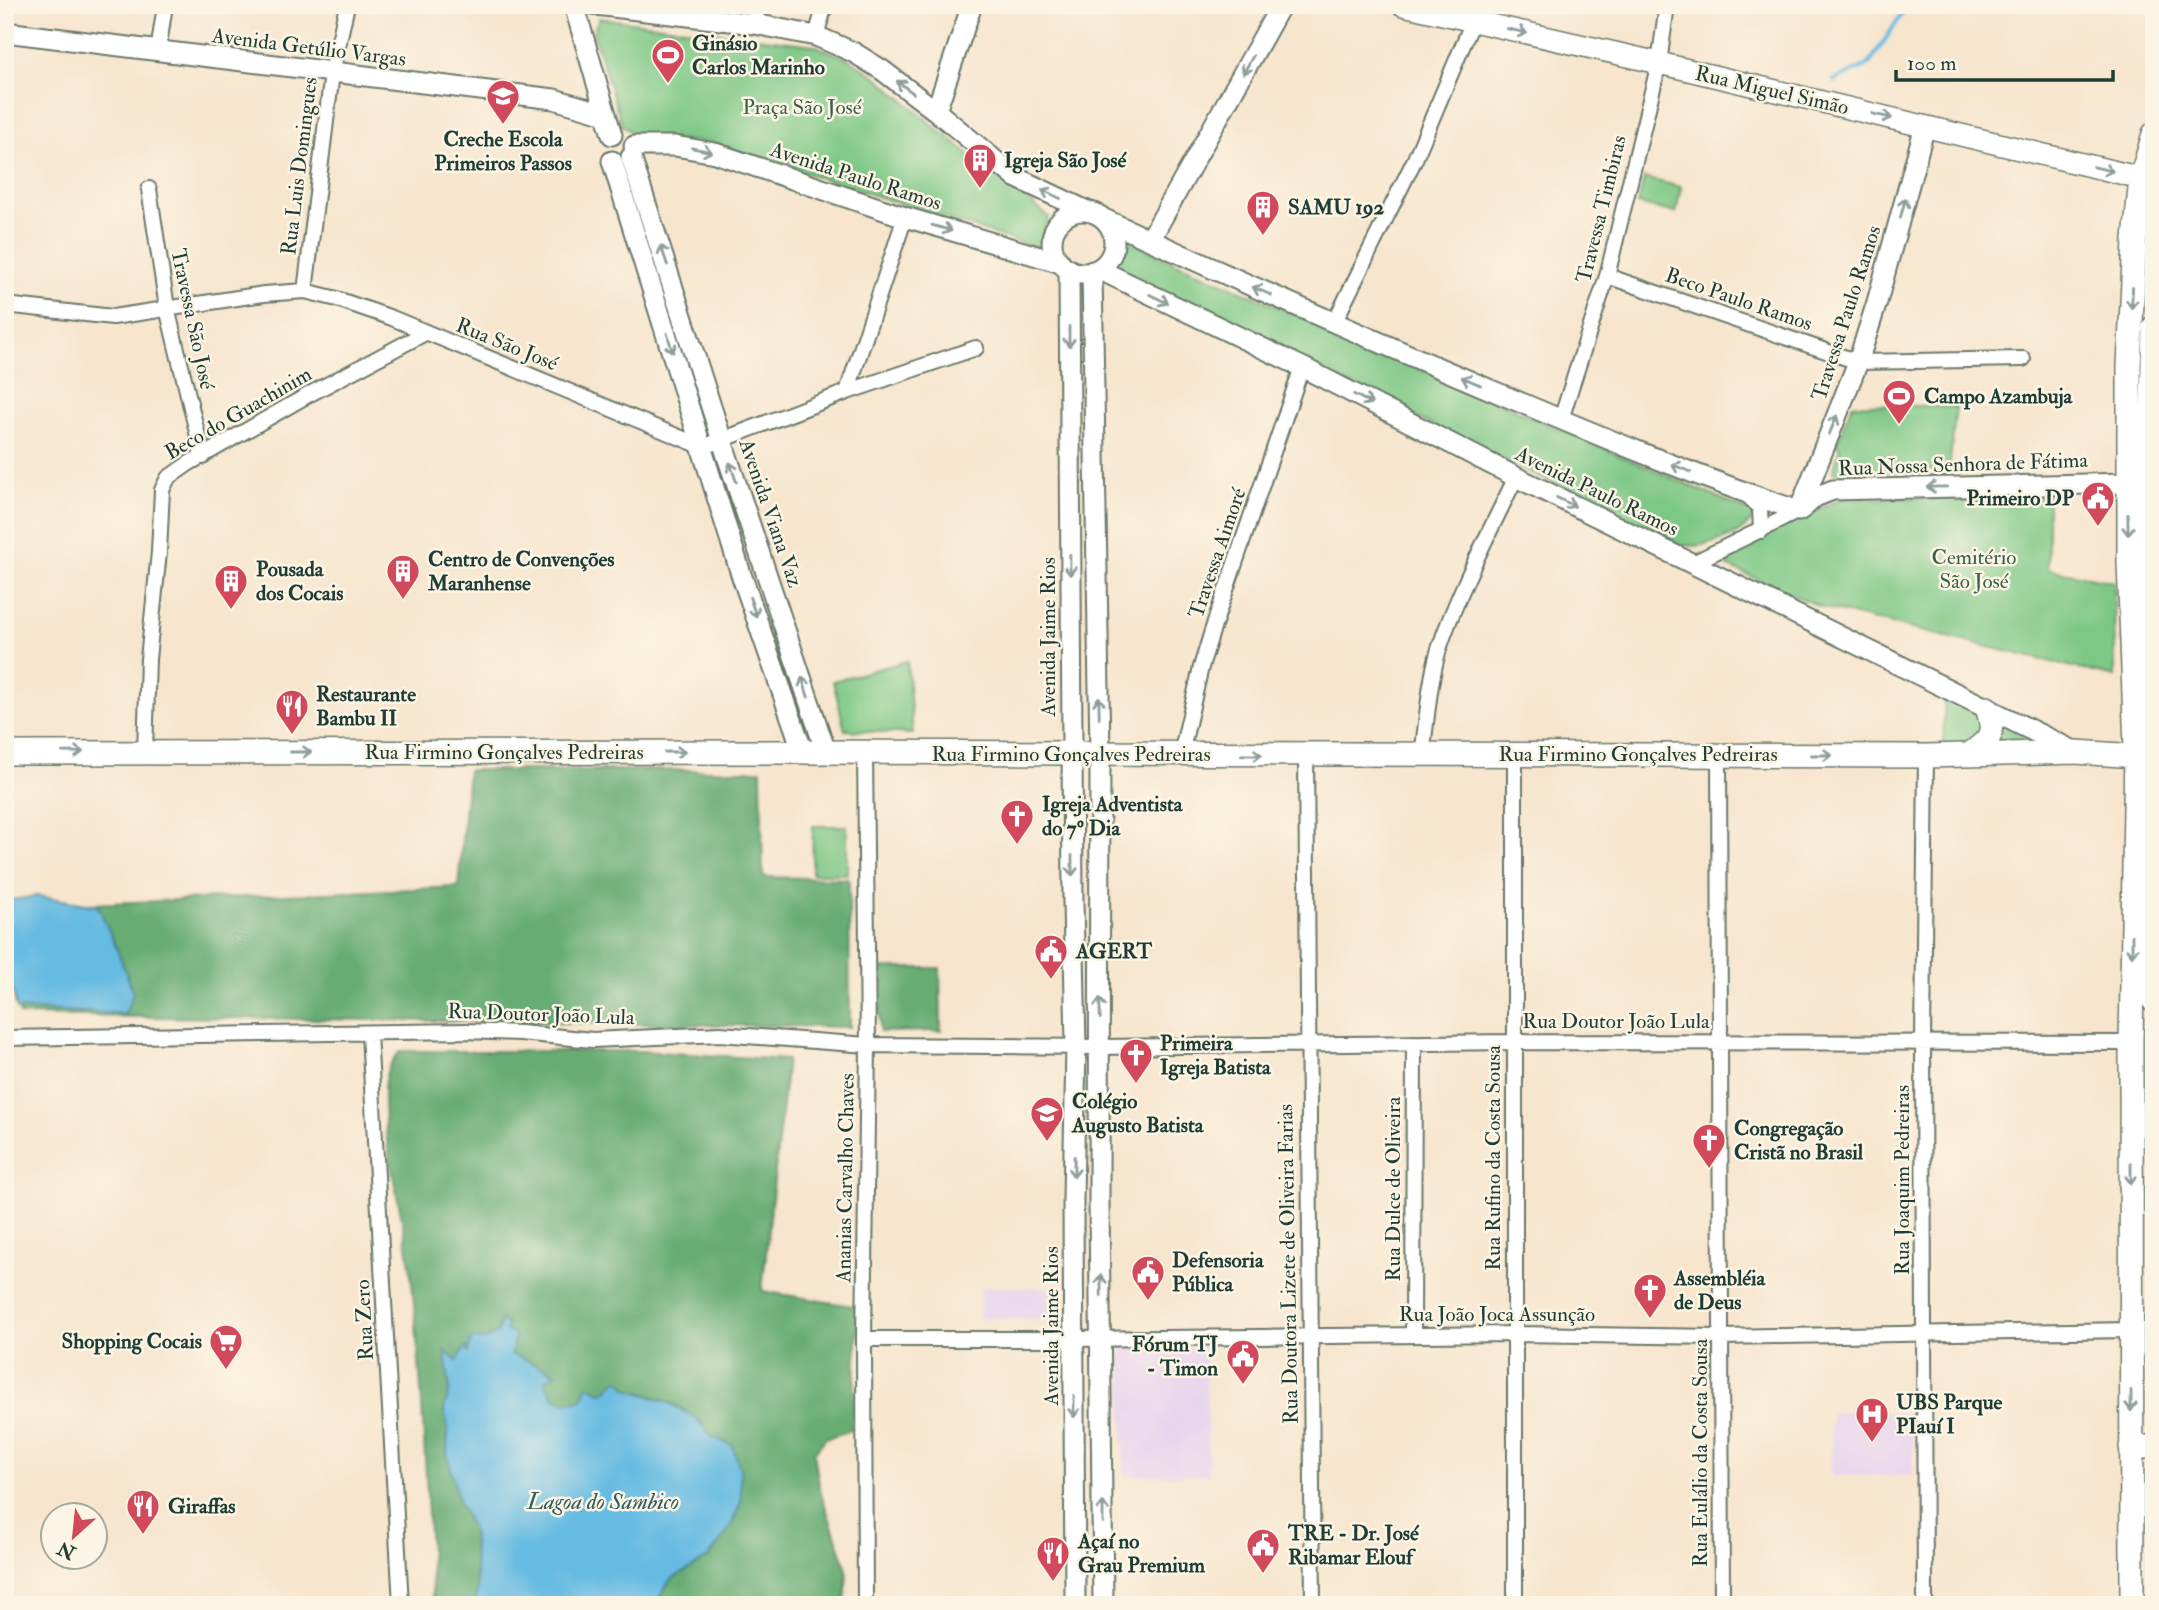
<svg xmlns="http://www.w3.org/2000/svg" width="2159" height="1610" viewBox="0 0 2159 1610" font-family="'IM FELL Double Pica',serif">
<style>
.built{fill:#e7d2ef}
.green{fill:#7ec886;stroke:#4e825d;stroke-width:2}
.forest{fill:#66ac73;stroke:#427454;stroke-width:2}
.water{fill:#66bbe2;stroke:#427c8b;stroke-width:2}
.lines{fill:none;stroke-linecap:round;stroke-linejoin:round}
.stream{stroke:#66bbe2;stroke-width:4.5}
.minor-casing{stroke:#6b786a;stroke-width:18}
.tertiary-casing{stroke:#6b786a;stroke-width:23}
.secondary-casing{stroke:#6b786a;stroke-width:24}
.primary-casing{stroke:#6b786a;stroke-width:26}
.minor{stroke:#fff;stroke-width:14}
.tertiary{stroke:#fff;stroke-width:19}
.secondary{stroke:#fff;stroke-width:21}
.primary{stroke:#fff;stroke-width:23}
.oneway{stroke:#8f9e9a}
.labels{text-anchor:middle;stroke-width:5;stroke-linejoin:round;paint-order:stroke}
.poi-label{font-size:21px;font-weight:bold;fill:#1f3d34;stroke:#fcf5e5;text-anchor:start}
.street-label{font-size:21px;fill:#1f3d34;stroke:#fcf5e5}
.park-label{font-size:21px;fill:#376048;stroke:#fcf5e5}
.water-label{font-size:23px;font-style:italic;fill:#315c60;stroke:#fcf5e5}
</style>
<rect width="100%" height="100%" fill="#fcf5e5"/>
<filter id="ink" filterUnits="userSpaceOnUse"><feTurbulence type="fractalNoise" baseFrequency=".0143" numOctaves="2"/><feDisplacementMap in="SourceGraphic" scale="14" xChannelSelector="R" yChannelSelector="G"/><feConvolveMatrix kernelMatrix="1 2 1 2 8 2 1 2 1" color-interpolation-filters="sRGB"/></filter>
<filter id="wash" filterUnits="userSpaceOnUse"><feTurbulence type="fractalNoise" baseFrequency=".00686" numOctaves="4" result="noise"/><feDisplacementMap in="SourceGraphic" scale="28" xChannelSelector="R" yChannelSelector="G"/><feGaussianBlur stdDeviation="1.57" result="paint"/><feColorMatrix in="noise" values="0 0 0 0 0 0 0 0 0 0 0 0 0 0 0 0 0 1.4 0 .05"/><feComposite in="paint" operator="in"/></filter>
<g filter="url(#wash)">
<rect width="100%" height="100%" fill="#f7e5cd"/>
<path class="built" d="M980,1287L1060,1288L1059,1320L979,1318Z
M1121,1347H1205L1209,1475L1124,1476Z
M1831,1412L1913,1413V1476L1831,1475Z"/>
<path class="green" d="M599,18L813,45L849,59L877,77L936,128L1049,217L1040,249L713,143L636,136L622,125L593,33Z
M1644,178L1681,187L1676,213L1638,204Z
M1124,236L1149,251L1744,509L1751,512L1754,517C1741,538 1700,550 1678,544L1341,381L1107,271L1119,252Z
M1852,404L1956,407L1949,470L1833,473L1840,447L1836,445Z
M2048,496V569L2114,582L2115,677L1821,607L1727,566L1726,560L1730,552L1840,499Z
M907,661L913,734L845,730L833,681Z
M1945,693L2051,748H1943Z
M813,826H847V874H812Z"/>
<path class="forest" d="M468,770H761L763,877L849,879L850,1027L20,1015L5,941V908L458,887Z
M879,968H940L941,1031L880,1032Z
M401,1051H639L787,1060L762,1291L859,1307L852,1430L826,1438L814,1453L820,1491L847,1569L845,1605H655L670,1580L709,1557L730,1528L741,1502C712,1438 705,1406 630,1390C621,1388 612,1393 603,1392C599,1392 592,1388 588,1386L582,1399C559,1407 554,1401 544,1381L555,1373L511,1354L506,1331L501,1321L497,1333L457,1362L445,1352L450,1389L444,1410L448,1429L447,1453L459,1503L472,1529L477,1590L475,1605H433C426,1492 423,1378 410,1266C403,1209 383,1152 384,1094C384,1075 388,1064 401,1051Z"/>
<path class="water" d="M37,896L98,906L116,947L133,992L125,1014L17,1009L5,958V901Z
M501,1321L507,1324L506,1331L513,1333L515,1337L511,1354L556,1373L544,1381C554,1401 559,1407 582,1399L588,1386L603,1393L619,1379L627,1389L665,1401L697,1419L712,1437L732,1445L740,1469L741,1502L730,1528L709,1557L670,1580L655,1605H475L477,1590L472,1529L459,1503L447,1453L448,1429L444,1410L450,1389L445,1351L457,1361L465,1347L468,1352L471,1339L485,1340L497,1333Z"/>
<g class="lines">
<path class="stream" d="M1834,81L1869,64L1908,5"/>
</g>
</g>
<g filter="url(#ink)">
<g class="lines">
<defs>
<path id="minor" d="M755,24L758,5
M816,36L825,5
M158,52L165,5
M149,189L167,308L203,457
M1607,276L1858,362L2023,359
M305,291L332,73L347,5
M5,305L113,317L264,294L305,291L337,299L392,318L703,447L847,392L976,348
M1334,323L1415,159L1473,21
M847,392L905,217
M1561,419L1607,276L1659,63L1667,5
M1748,496L1760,508L1761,531
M1693,563L1799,511
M145,752L148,659L159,552L162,490L168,478L188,464L308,395L425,333
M1515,753V1605
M1181,754L1201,667L1214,625L1302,367
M1306,755L1313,1605
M1422,755C1427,720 1429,683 1439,649C1458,592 1490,531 1516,477
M1719,755L1722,1605
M369,1033L401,1605
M5,1038L466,1031L520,1033L593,1040L720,1034L868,1045L1100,1047L1514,1042L2131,1043
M1413,1335L1414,1043
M864,1339H1074L1514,1334L1720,1337L2131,1330
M865,1605L864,1339L868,1045L865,752
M1925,1605L1923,1042L1926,756"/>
<path id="tertiary" d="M574,5L612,135
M596,5L755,24L816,36L853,52L882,70L936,111L1015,177L1087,211
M5,32L554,99L606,114
M936,111L972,5
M634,146H675L715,153L905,217L1061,263
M631,157L724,447L826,752
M612,161L741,574L803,752
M1052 242a31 31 0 1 1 62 0a31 31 0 1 1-62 0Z
M1104,219C1234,279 1365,337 1498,393C1597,435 1697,477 1799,511
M1150,240L1281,5
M1069,269L1073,902L1076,1047L1073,1200L1075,1605
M1098,269L1302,367L1516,477L2076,752
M1092,271L1100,753L1099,1200L1103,1605
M1802,509L1815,497L1833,490L2127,483
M1799,511L1858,362L1877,302L1925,126"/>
<path id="secondary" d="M1403,5L1659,63L2141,178L2154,184"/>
<path id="primary" d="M2154,327L2150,484L2154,727
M5,753L803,752L1926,756L2076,752L2136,756
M1970,754C1991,739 1996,734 1987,708
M2154,787V1001
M2131,1447H2154
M2132,1605L2131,1043L2136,748L2129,563V366L2135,239L2141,178L2154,134"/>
</defs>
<use href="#minor" class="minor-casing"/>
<use href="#tertiary" class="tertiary-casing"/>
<use href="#secondary" class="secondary-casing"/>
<use href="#primary" class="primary-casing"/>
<use href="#minor" class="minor"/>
<use href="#tertiary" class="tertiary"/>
<use href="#secondary" class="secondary"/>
<use href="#primary" class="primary"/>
</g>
<defs><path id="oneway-shaft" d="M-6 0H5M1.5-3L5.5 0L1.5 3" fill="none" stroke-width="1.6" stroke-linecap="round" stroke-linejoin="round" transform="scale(1.75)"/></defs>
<g class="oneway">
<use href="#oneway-shaft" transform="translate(1517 31) rotate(13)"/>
<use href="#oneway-shaft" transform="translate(1248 65) rotate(119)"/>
<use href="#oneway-shaft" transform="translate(905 87) rotate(-143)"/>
<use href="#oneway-shaft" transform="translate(1882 116) rotate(13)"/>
<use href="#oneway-shaft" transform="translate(702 150) rotate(11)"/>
<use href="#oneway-shaft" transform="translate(2103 169) rotate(13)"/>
<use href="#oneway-shaft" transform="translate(1051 194) rotate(-155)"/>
<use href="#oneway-shaft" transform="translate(1903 208) rotate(-75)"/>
<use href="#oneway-shaft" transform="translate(942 228) rotate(16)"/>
<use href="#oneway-shaft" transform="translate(664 255) rotate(-109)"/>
<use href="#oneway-shaft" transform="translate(1262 291) rotate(-156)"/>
<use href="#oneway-shaft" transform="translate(2132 298) rotate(93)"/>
<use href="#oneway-shaft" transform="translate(1159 299) rotate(26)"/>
<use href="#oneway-shaft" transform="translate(1069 337) rotate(90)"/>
<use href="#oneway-shaft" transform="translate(670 343) rotate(73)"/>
<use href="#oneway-shaft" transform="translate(1471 381) rotate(-157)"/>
<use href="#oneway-shaft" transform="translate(1363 399) rotate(27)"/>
<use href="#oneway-shaft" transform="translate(1833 425) rotate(-68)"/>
<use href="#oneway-shaft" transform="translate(1681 468) rotate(-158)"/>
<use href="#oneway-shaft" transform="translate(733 472) rotate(-109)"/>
<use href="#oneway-shaft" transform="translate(1937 487) rotate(179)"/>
<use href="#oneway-shaft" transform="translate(1566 502) rotate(26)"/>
<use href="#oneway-shaft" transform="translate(2128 525) rotate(89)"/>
<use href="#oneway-shaft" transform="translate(1070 565) rotate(89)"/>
<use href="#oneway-shaft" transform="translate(753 607) rotate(71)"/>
<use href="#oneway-shaft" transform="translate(805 687) rotate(-108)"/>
<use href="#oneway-shaft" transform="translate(1099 707) rotate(-91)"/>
<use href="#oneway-shaft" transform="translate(73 752) rotate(-1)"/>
<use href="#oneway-shaft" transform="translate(301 752)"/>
<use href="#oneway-shaft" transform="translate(675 752)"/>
<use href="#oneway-shaft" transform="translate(1252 755)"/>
<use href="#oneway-shaft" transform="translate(1822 755)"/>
<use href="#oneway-shaft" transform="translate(1072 866) rotate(90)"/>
<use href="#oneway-shaft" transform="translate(2132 946) rotate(90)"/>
<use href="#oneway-shaft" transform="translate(1100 1008) rotate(-91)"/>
<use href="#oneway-shaft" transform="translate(1074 1167) rotate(91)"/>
<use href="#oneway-shaft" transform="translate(2131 1174) rotate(90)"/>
<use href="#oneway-shaft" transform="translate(1101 1285) rotate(-91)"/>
<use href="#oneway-shaft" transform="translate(2131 1401) rotate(90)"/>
<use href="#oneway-shaft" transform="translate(1074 1407) rotate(90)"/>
<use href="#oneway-shaft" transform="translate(1103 1512) rotate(-90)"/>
</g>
</g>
<defs>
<symbol id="stadium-pin" viewBox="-11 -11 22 30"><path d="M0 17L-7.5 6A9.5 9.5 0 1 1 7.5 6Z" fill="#d1495b" stroke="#fcf5e5"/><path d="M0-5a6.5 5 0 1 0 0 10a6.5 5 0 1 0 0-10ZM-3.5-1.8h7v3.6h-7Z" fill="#fff"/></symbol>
<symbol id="school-pin" viewBox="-11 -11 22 30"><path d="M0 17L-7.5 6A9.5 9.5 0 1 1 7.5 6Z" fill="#d1495b" stroke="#fcf5e5"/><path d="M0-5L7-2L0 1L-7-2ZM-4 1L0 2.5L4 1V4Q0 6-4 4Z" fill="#fff"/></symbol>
<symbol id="building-pin" viewBox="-11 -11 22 30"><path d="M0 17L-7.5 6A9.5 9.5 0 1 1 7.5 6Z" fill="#d1495b" stroke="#fcf5e5"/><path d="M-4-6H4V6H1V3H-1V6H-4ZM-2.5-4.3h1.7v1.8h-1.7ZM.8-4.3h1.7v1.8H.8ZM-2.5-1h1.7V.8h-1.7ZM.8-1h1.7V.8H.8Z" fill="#fff"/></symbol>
<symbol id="civic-pin" viewBox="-11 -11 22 30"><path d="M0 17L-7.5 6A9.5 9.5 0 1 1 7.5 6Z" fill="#d1495b" stroke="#fcf5e5"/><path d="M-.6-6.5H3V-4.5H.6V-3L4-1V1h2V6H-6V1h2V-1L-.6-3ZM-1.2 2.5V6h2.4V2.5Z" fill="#fff"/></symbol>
<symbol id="restaurant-pin" viewBox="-11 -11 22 30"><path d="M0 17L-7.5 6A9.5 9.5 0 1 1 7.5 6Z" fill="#d1495b" stroke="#fcf5e5"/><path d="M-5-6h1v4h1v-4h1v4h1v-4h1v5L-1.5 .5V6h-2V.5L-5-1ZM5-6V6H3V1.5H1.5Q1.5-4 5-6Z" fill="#fff"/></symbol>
<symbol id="church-pin" viewBox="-11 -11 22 30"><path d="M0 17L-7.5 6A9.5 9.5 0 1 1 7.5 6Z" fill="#d1495b" stroke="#fcf5e5"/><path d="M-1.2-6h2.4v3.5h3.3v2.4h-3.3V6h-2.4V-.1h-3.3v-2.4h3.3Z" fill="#fff"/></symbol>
<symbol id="supermarket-pin" viewBox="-11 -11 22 30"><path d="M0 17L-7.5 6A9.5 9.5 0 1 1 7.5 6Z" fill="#d1495b" stroke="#fcf5e5"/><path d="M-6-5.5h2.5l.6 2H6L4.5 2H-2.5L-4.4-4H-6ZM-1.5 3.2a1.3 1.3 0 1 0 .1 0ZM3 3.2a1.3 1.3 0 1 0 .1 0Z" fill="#fff"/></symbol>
<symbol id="hospital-pin" viewBox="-11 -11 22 30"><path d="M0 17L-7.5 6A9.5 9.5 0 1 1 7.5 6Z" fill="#d1495b" stroke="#fcf5e5"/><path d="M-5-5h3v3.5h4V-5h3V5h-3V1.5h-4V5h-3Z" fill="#fff"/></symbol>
</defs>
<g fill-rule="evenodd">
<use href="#stadium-pin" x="649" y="36" width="38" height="52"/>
<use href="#school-pin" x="484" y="77" width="38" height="52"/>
<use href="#building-pin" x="961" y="141" width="38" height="52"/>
<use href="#building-pin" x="1244" y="188" width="38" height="52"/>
<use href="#stadium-pin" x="1880" y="377" width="38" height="52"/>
<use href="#civic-pin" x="2079" y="479" width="38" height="52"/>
<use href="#building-pin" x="384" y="552" width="38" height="52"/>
<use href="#building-pin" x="212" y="562" width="38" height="52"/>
<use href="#restaurant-pin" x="273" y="687" width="38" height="52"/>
<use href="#church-pin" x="998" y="797" width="38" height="52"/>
<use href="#civic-pin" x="1032" y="932" width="38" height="52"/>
<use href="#church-pin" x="1117" y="1036" width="38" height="52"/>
<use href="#school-pin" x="1028" y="1094" width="38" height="52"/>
<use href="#church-pin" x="1690" y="1121" width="38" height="52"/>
<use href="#civic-pin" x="1129" y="1253" width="38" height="52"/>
<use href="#church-pin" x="1631" y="1271" width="38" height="52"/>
<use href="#supermarket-pin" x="207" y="1322" width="38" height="52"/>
<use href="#civic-pin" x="1224" y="1337" width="38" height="52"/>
<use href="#hospital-pin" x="1853" y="1395" width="38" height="52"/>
<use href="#restaurant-pin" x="124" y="1487" width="38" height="52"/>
<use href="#civic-pin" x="1244" y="1526" width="38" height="52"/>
<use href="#restaurant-pin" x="1034" y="1534" width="38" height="52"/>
</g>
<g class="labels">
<g class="poi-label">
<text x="692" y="50">Ginásio<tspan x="692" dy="24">Carlos Marinho</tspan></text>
<text x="503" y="146" text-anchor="middle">Creche Escola<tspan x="503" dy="24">Primeiros Passos</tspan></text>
<text x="1004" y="167">Igreja São José</text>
<text x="1288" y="214">SAMU 192</text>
<text x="1924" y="403">Campo Azambuja</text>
<text x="2074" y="505" text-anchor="end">Primeiro DP</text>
<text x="428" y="566">Centro de Convenções<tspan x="428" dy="24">Maranhense</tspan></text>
<text x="256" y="576">Pousada<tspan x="256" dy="24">dos Cocais</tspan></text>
<text x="316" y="701">Restaurante<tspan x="316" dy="24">Bambu II</tspan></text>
<text x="1042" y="811">Igreja Adventista<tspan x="1042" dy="24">do 7º Dia</tspan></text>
<text x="1076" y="958">AGERT</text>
<text x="1160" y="1050">Primeira<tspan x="1160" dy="24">Igreja Batista</tspan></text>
<text x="1072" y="1108">Colégio<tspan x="1072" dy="24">Augusto Batista</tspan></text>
<text x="1734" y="1135">Congregação<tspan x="1734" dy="24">Cristã no Brasil</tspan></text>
<text x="1172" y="1267">Defensoria<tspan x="1172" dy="24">Pública</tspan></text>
<text x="1674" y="1285">Assembléia<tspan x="1674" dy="24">de Deus</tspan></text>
<text x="202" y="1348" text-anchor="end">Shopping Cocais</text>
<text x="1218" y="1351" text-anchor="end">Fórum TJ<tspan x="1218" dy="24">- Timon</tspan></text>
<text x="1896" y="1409">UBS Parque<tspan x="1896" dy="24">PIauí I</tspan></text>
<text x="168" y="1513">Giraffas</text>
<text x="1288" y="1540">TRE - Dr. José<tspan x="1288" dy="24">Ribamar Elouf</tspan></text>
<text x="1078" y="1548">Açaí no<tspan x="1078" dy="24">Grau Premium</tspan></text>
</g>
<g class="street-label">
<text transform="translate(309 47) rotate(7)" y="7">Avenida Getúlio Vargas</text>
<text transform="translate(1772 90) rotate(13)" y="7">Rua Miguel Simão</text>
<text transform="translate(299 166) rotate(-83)" y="7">Rua Luis Domingues</text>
<text transform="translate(856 176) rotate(18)" y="7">Avenida Paulo Ramos</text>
<text transform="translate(1601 209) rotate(-76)" y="7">Travessa Timbiras</text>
<text transform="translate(1739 299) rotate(19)" y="7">Beco Paulo Ramos</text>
<text transform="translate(1846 313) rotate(-72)" y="7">Travessa Paulo Ramos</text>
<text transform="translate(193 319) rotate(78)" y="7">Travessa São José</text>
<text transform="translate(507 344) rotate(22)" y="7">Rua São José</text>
<text transform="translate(238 413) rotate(-30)" y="7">Beco do Guachinim</text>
<text transform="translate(1963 464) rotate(-2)" y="7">Rua Nossa Senhora de Fátima</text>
<text transform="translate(1597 491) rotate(26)" y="7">Avenida Paulo Ramos</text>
<text transform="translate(771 513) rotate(71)" y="7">Avenida Viana Vaz</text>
<text transform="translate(1217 553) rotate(-71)" y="7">Travessa Aimoré</text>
<text transform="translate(1048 637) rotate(-90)" y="7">Avenida Jaime Rios</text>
<text x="504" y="759">Rua Firmino Gonçalves Pedreiras</text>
<text x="1071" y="761">Rua Firmino Gonçalves Pedreiras</text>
<text x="1638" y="761">Rua Firmino Gonçalves Pedreiras</text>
<text transform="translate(541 1014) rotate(2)" y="7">Rua Doutor João Lula</text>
<text x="1616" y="1028">Rua Doutor João Lula</text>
<text transform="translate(1493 1158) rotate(-90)" y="7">Rua Rufino da Costa Sousa</text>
<text transform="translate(845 1178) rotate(-89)" y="7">Ananias Carvalho Chaves</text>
<text transform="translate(1902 1180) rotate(-90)" y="7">Rua Joaquim Pedreiras</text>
<text transform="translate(1393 1189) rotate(-90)" y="7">Rua Dulce de Oliveira</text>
<text transform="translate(1288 1264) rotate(-91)" y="7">Rua Doutora Lizete de Oliveira Farias</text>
<text x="1497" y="1321">Rua João Joca Assunção</text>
<text transform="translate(364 1320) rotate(-93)" y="7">Rua Zero</text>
<text transform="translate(1051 1326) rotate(-90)" y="7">Avenida Jaime Rios</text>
<text transform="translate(1700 1453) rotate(-90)" y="7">Rua Eulálio da Costa Sousa</text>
</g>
<g class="park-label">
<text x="802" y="114">Praça São José</text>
<text x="1974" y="564">Cemitério<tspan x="1974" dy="24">São José</tspan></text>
</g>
<g class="water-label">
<text x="603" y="1509">Lagoa do Sambico</text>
</g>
</g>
<rect width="2159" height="1610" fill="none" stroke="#fcf5e5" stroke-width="28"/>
<g transform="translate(74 1536) rotate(207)"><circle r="33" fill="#fcf5e5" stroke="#a4ab9e" stroke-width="2"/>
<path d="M0-5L12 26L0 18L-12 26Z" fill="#d1495b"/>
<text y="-10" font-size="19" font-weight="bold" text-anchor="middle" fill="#1f3d34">N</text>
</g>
<path d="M1896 70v10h217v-10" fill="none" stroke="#1f3d34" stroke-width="3.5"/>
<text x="1907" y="70" font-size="21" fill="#1f3d34" stroke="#fcf5e5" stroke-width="5" paint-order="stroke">100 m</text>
</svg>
